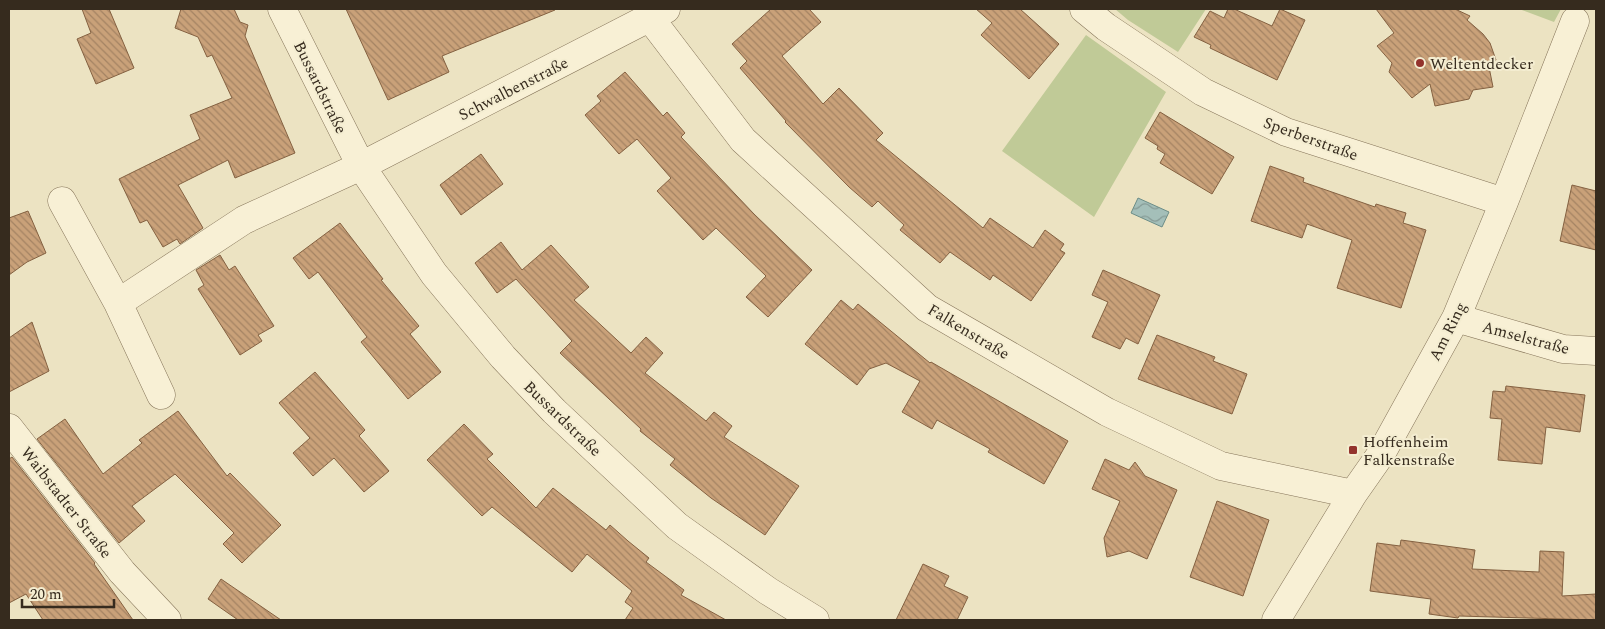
<svg xmlns="http://www.w3.org/2000/svg" width="1605" height="629" viewBox="0 0 1605 629" font-family="Spectral,serif">
<style>
.green{fill:#c0ca97}
.water{fill:url(#water-waves);stroke:#6c8d87}
.building{fill:url(#building-back-hatch);stroke:#846141}
.lines{fill:none;stroke-linecap:round;stroke-linejoin:round}
.minor-casing{stroke:#86755a;stroke-width:29}
.minor{stroke:#f8f0d5;stroke-width:28}
.poi-dot{fill:#93332c;stroke:#f4edd1;stroke-width:2}
.labels{text-anchor:middle;stroke-width:4;stroke-linejoin:round;paint-order:stroke}
.poi-label{font-size:16px;fill:#362b1e;stroke:#f4edd1;text-anchor:start}
.street-label{font-size:16px;fill:#362b1e;stroke:#f4edd1}
</style>
<defs>
<pattern id="water-waves" width="16" height="10" patternUnits="userSpaceOnUse" patternTransform="scale(1.25)"><rect width="16" height="10" fill="#a4bfb9"/><path d="M0 5q4-4 8 0t8 0" fill="none" stroke="#869b96"/></pattern>
<pattern id="building-back-hatch" width="6" height="6" patternUnits="userSpaceOnUse" patternTransform="scale(1.25)"><rect width="6" height="6" fill="#c9a179"/><path d="M-1 5l2 2M0 0l6 6M5-1l2 2" fill="none" stroke="#a48363"/></pattern>
</defs>
<rect width="100%" height="100%" fill="#ece3c2"/>
<path class="green" d="M1115,9H1206L1178,52L1128,20Z
M1519,9H1561L1554,22Z
M1086,35L1166,92L1094,217L1002,151Z"/>
<path class="water" d="M1138,198L1169,212L1162,227L1131,213Z"/>
<path class="building" d="M82,9H109L134,68L96,84L77,39L91,33Z
M181,9H234L240,22L248,25L245,36L295,153L235,178L228,160L178,185L203,228L180,244L177,239L163,247L147,220L140,223L119,179L200,139L190,115L232,98L212,55L207,57L198,37L175,28Z
M346,9H555V10L442,56L449,72L388,100Z
M771,9H809L821,22L782,56L823,104L839,88L883,133L876,140L983,228L990,218L1033,248L1045,230L1064,244L1060,250L1065,253L1031,301L993,275L990,280L950,252L940,263L900,230L904,225L878,201L872,207L849,187L785,122L786,121L740,68L747,61L732,44Z
M976,9H1020L1059,44L1029,79L981,35L992,23Z
M1228,9H1234L1272,26L1280,9L1305,20L1277,80L1210,48L1211,45L1194,37L1210,11L1224,18Z
M1376,9H1455L1470,16L1467,20L1483,34L1490,43L1496,60L1488,62L1493,87L1473,90L1469,99L1435,106L1430,84L1412,98L1389,72L1392,63L1377,46L1394,33Z
M625,72L663,116L667,112L685,133L681,137L754,214L812,270L768,317L746,297L766,276L716,228L703,240L657,191L671,178L637,139L619,154L585,115L601,101L597,96Z
M1160,112L1234,157L1212,194L1160,163L1165,154L1157,149L1158,146L1145,138Z
M481,154L503,184L461,215L440,185Z
M1270,166L1304,178L1303,182L1375,207L1376,204L1406,213L1403,223L1426,230L1401,308L1337,288L1352,240L1307,224L1302,238L1251,221Z
M1572,185L1596,191V250L1560,241Z
M28,211L46,253L27,262L9,275V218Z
M340,223L383,279L381,280L419,326L410,334L441,372L408,399L361,342L367,337L318,272L309,279L293,258Z
M501,242L522,270L551,245L589,287L574,300L631,353L646,337L663,353L645,373L706,421L714,412L732,426L724,437L799,486L765,535L711,498L670,465L675,459L640,431L641,429L560,353L572,341L516,279L497,293L475,263Z
M220,255L229,270L235,266L274,326L258,335L262,341L240,355L198,289L204,285L196,270Z
M1103,270L1160,295L1138,344L1126,338L1120,349L1092,337L1108,302L1092,295Z
M841,300L853,310L858,304L930,363L931,362L1068,441L1044,484L988,452L990,449L937,420L932,429L902,412L920,381L886,363L869,369L857,385L805,344Z
M32,322L49,371L9,392V338Z
M1157,335L1215,357L1213,361L1247,374L1232,414L1138,379Z
M315,372L365,430L359,436L389,471L364,492L334,458L313,476L293,453L310,438L279,403Z
M1506,386L1585,395L1580,432L1546,427L1542,464L1498,460L1502,419L1490,418L1493,391L1505,392Z
M178,411L227,476L230,473L281,525L242,563L223,544L234,533L175,474L132,506L145,521L119,543L37,439L65,419L103,474L142,443L139,440Z
M464,424L493,454L487,459L536,508L553,488L606,530L610,525L628,541L649,558L646,562L684,590L681,595L726,620H625L633,608L625,602L632,591L587,554L572,572L492,507L482,516L427,460Z
M12,457L95,563L94,564L133,620H43L26,594L9,603V459Z
M1105,459L1129,470L1135,462L1145,476L1177,490L1147,559L1129,551L1107,557L1104,538L1120,501L1092,489Z
M1217,501L1269,520L1243,596L1190,577Z
M1401,540L1475,550L1472,569L1539,572L1540,551L1564,552L1562,596L1596,594V620L1459,616L1458,618L1429,614L1431,599L1370,591L1377,543L1400,546Z
M923,564L949,576L944,586L968,597L957,620H896Z
M221,579L281,620H238L208,599Z"/>
<g class="lines">
<defs>
<path id="minor" d="M666,9L361,166L434,274L503,357L554,411L677,526L768,591L815,620
M1084,9L1106,27L1203,92L1286,132L1504,202
M650,18L743,140L927,308L1107,412L1221,466L1353,494
M62,201L118,303
M1456,318L1563,349L1596,351
M161,395L118,303L244,220L361,166L282,9
M9,428L122,572L167,620
M1276,620L1353,494L1381,454L1456,318L1504,202L1575,21"/>
</defs>
<use href="#minor" class="minor-casing"/>
<use href="#minor" class="minor"/>
</g>
<g class="poi-dot">
<circle cx="1420" cy="63" r="5"/>
<rect x="1348" y="445" width="10" height="10" rx="2.5"/>
</g>
<g class="labels">
<g class="poi-label">
<text x="1430" y="69">Weltentdecker</text>
<text x="1363" y="447">Hoffenheim<tspan x="1363" dy="18">Falkenstraße</tspan></text>
</g>
<g class="street-label">
<text transform="translate(321 87) rotate(64)" y="6">Bussardstraße</text>
<text transform="translate(513 88) rotate(-27)" y="6">Schwalbenstraße</text>
<text transform="translate(1311 138) rotate(20)" y="6">Sperberstraße</text>
<text transform="translate(969 331) rotate(31)" y="6">Falkenstraße</text>
<text transform="translate(1447 331) rotate(-63)" y="6">Am Ring</text>
<text transform="translate(1526 337) rotate(15)" y="6">Amselstraße</text>
<text transform="translate(563 418) rotate(44)" y="6">Bussardstraße</text>
<text transform="translate(67 502) rotate(52)" y="6">Waibstadter Straße</text>
</g>
</g>
<rect width="1605" height="629" fill="none" stroke="#362b1e" stroke-width="20"/>
<path d="M22 599v8h92v-8" fill="none" stroke="#362b1e" stroke-width="2.5"/>
<text x="30" y="599" font-size="15" fill="#362b1e" stroke="#f4edd1" stroke-width="4" paint-order="stroke">20 m</text>
</svg>
